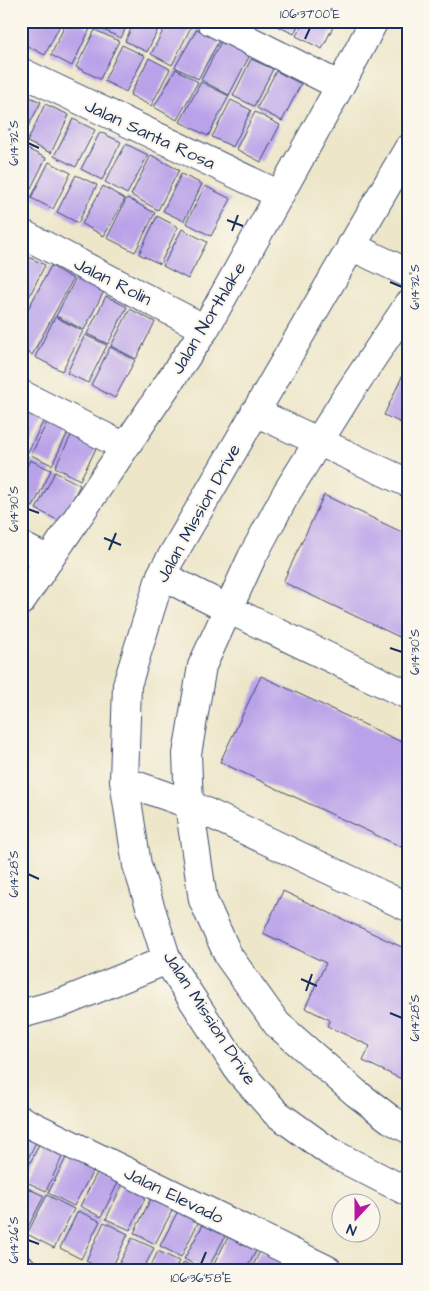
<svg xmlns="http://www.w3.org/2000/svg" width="429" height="1291" viewBox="0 0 429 1291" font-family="'Architects Daughter',sans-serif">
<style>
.building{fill:#baa2e9}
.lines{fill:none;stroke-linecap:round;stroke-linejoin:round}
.minor-casing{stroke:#3a4a6e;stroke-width:30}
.minor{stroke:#fff;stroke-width:28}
.ticks{fill:none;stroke:#1b2f5e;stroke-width:2}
.labels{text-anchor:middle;stroke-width:4.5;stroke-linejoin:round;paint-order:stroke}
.street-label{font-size:18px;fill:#1b2f5e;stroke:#fbf7ec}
.neatline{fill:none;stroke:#1b2f5e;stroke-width:2}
.ticks-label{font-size:12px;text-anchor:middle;fill:#1b2f5e}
</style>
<rect width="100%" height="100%" fill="#fbf7ec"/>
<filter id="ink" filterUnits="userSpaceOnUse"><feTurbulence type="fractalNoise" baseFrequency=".02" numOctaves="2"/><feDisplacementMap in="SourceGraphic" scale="10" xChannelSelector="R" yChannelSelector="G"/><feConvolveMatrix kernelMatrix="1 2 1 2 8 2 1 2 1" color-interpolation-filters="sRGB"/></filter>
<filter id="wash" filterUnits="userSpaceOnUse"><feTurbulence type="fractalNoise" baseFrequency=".0096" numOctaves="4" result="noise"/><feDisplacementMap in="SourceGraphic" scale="20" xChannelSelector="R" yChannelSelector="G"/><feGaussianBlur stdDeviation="1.12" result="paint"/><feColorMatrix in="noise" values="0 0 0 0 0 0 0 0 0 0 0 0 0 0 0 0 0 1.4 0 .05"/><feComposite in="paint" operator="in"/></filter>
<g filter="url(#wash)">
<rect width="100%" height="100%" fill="#ede6c9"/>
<g id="blocks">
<path class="building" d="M28,21H62L45,55L21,43V35Z
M67,21H75L90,29L72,66L51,55Z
M100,21H129L121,38L97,27Z
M135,21H162L147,52L125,41Z
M168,21H179L191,27L172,65L151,54Z
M274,21H300L294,34L273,24Z
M304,21H336L322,49L296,36Z
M197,29L219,41L198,79L175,67Z
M95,30L119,41L100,79L76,67Z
M222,40L250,55L229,95L201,80Z
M122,45L145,56L126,92L104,81Z
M149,58L170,69L151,106L130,95Z
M251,59L273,69L254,106L233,96Z
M176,69L198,82L177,120L154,107Z
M276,71L301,84L282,121L257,108Z
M201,82L229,96L208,136L180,122Z
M21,93L41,102L21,140Z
M231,100L251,110L233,147L212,137Z
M45,104L69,115L51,153L27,142Z
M255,112L280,125L261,162L236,149Z
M73,119L95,130L76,167L54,156Z
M100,132L121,142L102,180L81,169Z
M126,144L148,155L127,194L105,182Z
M21,146L46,158L27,196L21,193Z
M151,155L179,170L158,210L131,195Z
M49,162L71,173L53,209L31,198Z
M181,174L202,184L184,221L163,211Z
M76,175L97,185L78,223L57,212Z
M103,186L125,199L104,236L82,224Z
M205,186L231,199L211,236L186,223Z
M127,198L155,213L135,252L107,238Z
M157,216L178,227L160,264L139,254Z
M182,229L207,242L188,279L163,266Z
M24,255L45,265L26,303L21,300V260Z
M51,266L73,279L32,355L21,349V322Z
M77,276L104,291L84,330L56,316Z
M106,296L127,307L108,344L87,334Z
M130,309L155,322L136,359L111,346Z
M55,317L83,331L62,371L35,357Z
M85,335L107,345L88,383L67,373Z
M110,347L135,360L115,398L91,385Z
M408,364V426L384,415Z
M21,401L47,414L27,454L21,451Z
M49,418L70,428L52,465L31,455Z
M74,430L99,443L80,480L55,467Z
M21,453L28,456L21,470Z
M30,460L51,470L33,507L21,502V478Z
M55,472L80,485L61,522L36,509Z
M324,495L408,535V641L283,582Z
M261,676L408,745V850L220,762Z
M283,891L408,950V1082L363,1061L370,1046L327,1026L330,1020L305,1008L326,963L263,933Z
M21,1133L37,1140L21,1173Z
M40,1142L64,1153L46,1191L22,1180Z
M68,1154L95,1167L74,1206L48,1193Z
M99,1169L120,1179L101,1217L80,1206Z
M124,1181L148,1192L130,1230L106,1219Z
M21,1185L44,1196L25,1233L21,1231Z
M47,1195L74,1209L54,1248L27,1234Z
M152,1196L174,1207L155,1244L134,1233Z
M179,1209L200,1219L181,1257L160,1246Z
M78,1211L100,1221L81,1259L60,1248Z
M205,1221L227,1233L207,1270H205L184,1259Z
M104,1222L128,1234L111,1270H104L86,1261Z
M230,1233L258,1247L246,1270H211Z
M132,1238L154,1248L143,1270H116Z
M158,1251L179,1261L175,1270H149Z
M260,1251L281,1261L277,1270H251Z
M184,1262L199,1270H180Z
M285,1263L297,1270H281Z"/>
</g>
</g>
<g filter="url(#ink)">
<use href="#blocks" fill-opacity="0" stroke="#3a4a6e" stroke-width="1"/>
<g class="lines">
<defs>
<path id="minor" d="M211,21L340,86
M21,72L280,195
M408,149L161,575L127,685L124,781L137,865L167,960L239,1071L276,1113L330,1152L408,1192
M21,233L205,329
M351,246L408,273
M408,305L349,393L287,492L252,557L202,666L187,754L189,804L203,900L229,957L277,1024L356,1093L390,1119L408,1129
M21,394L125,447
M255,412L408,483
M21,546L49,560
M161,575L228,609L408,695
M21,601L205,329L340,86L374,21
M124,781L189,804L408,907
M21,1014L64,1002L167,960
M21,1120L328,1270
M21,1269L23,1270"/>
</defs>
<use href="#minor" class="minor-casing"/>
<use href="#minor" class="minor"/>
</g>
</g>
<path class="ticks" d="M305,39L310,28M28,143L39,148M227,220L243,226M232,231L238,215M390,282L402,287M28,509L39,513M104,538L121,545M109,550L116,533M390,648L402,652M28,874L39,879M301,979L317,986M306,991L312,974M390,1013L402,1018M28,1240L39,1244M201,1264L206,1252"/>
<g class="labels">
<g class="street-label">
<text transform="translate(150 134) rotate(25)" y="6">Jalan Santa Rosa</text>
<text transform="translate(113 281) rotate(27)" y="6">Jalan Rolin</text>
<text transform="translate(208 318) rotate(-59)" y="6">Jalan Northlake</text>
<text transform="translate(198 513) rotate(-61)" y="6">Jalan Mission Drive</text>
<text transform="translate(210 1018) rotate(57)" y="6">Jalan Mission Drive</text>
<text transform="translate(174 1195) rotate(26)" y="6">Jalan Elevado</text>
</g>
</g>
<rect width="429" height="1291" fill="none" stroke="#fbf7ec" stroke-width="55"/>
<g transform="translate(356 1218) rotate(201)"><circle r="24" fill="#fbf7ec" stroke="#a1a7b3"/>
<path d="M0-4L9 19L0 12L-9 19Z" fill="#b5179e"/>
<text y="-8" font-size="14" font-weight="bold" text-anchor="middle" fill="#1b2f5e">N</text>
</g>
<rect x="28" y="28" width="374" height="1236" class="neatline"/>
<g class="ticks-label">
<text x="310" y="18">106°37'00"E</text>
<text transform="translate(14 143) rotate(-90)" y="4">6°14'32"S</text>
<text transform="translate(415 287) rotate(-90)" y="4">6°14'32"S</text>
<text transform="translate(14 509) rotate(-90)" y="4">6°14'30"S</text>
<text transform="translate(415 652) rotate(-90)" y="4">6°14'30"S</text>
<text transform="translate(14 874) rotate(-90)" y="4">6°14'28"S</text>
<text transform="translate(415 1018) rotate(-90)" y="4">6°14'28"S</text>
<text transform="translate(14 1240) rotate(-90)" y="4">6°14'26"S</text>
<text x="201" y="1282">106°36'58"E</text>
</g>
</svg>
